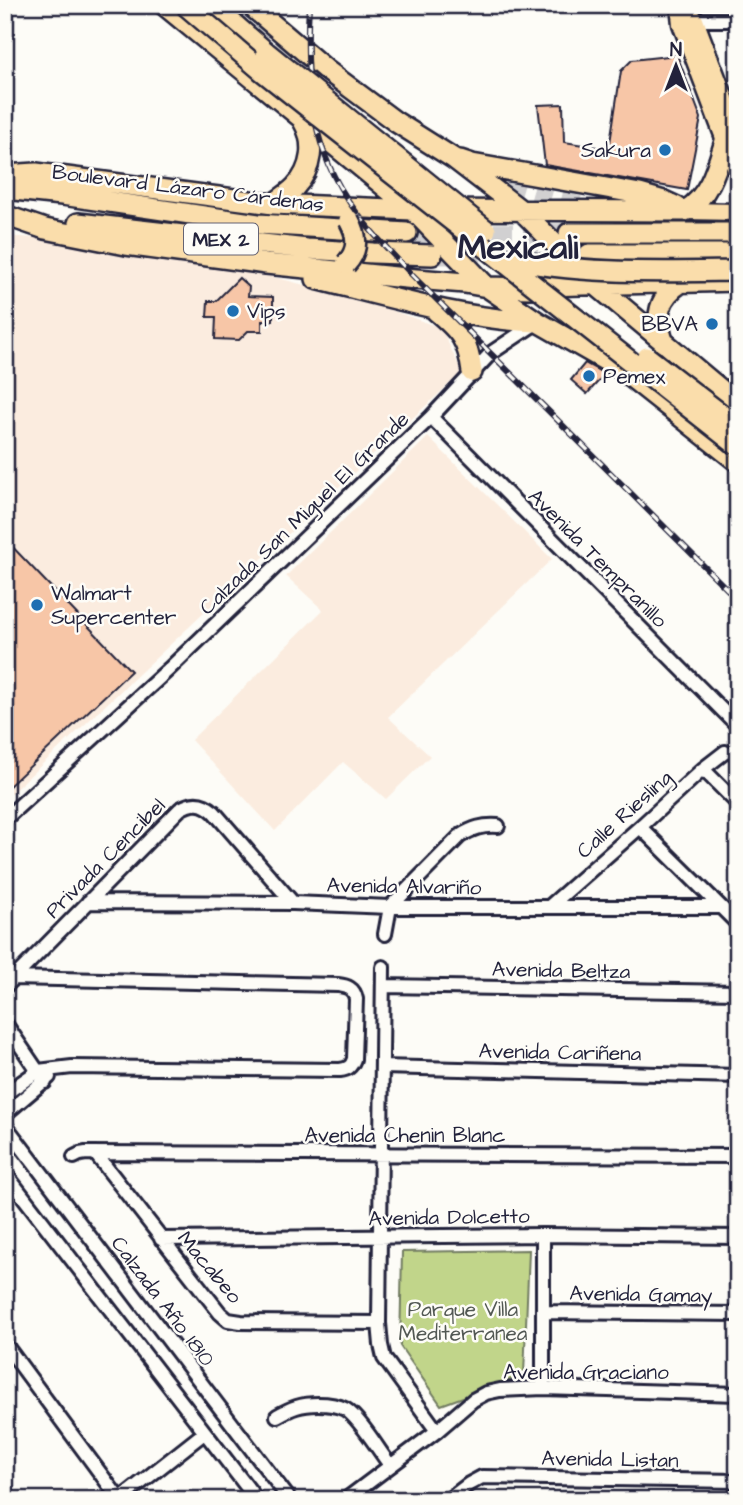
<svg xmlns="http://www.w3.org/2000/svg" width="743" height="1505" viewBox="0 0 743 1505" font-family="'Architects Daughter',sans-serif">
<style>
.built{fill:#fbecdf}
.green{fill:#c1d58a;stroke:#727c62;stroke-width:2}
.building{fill:#f7c6a7;stroke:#22223b;stroke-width:2}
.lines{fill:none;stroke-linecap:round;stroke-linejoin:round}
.highway-tunnel{stroke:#d1d0d1;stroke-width:19;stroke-dasharray:19 10;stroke-linecap:butt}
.minor-casing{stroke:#22223b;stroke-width:18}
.major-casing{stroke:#22223b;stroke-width:21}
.highway-casing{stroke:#22223b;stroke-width:24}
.minor{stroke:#fdfcf7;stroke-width:12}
.major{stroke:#faddab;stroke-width:16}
.highway{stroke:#faddab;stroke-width:19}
.rail-casing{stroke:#22223b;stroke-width:6}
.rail{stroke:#fdfcf7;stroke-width:3.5;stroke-dasharray:10;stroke-linecap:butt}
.highway-bridge-casing{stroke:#22223b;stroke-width:24;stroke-linecap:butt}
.highway-bridge{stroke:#faddab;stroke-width:19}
.poi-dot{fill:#1f6fb2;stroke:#fdfcf7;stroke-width:2.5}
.labels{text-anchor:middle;stroke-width:5;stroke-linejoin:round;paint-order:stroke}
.shield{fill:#fdfcf7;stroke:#646373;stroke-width:2}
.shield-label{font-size:19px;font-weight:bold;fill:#22223b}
.poi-label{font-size:21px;fill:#22223b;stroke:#fdfcf7;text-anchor:start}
.street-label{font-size:21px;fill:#22223b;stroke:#fdfcf7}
.park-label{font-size:21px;fill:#525853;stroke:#fdfcf7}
.town-label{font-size:35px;font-weight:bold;fill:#22223b;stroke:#fdfcf7}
</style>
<rect width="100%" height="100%" fill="#fdfcf7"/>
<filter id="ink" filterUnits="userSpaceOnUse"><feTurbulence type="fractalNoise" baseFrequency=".0143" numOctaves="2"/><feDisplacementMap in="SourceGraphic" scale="14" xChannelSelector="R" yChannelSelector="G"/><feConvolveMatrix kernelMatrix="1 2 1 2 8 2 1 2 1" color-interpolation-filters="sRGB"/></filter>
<g filter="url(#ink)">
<path class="built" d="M5,236L65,240L262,274L363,300L441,328L462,372L5,799Z
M428,437L552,559L388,717L430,756L386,799L343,762L275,831L191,740L323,610L286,576Z"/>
<path class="green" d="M529,1250L524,1375L441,1405L400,1346L402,1252Z"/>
<path class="building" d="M677,55L701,118L687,190L545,165L538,105L563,104L564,142L609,149L621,71L632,60Z
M239,278L249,287L248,296L273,297V321H262V331H248L239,340L215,339L216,317H207L208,301H216Z
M585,363L605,374L587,394L571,380Z
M5,539L131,671L5,790Z"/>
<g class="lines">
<path class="highway-tunnel" d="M233,5L303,62
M478,174L490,180L549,197L637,222
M407,233H569
M432,255L589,254"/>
<defs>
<path id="minor" d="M688,22L695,20H738
M431,417L738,726
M703,769L738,804
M5,819L169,669L431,417L491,353L536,323
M640,827L738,924
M88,902L293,903L390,907H720
M550,906L640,827L703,769L725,752
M385,934L390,907L460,836C473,828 482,825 498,826
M383,967L379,1323L381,1345L384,1358L437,1431
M383,986L738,992
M5,987L180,809C193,801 203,802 214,812L293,903
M5,1023L45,1082
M382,1067L738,1076
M5,1094L38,1071L72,1067L340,1070C348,1069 351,1067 354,1059L356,999C354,988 347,986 338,985L12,978
M5,1114L49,1077
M5,1125L290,1500
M95,1153L220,1313L228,1320L241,1322L379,1323
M74,1157L80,1154L86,1153L738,1156
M5,1173L257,1500
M161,1239L543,1235L738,1237
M544,1312L738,1314
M5,1344L120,1500
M543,1388V1235
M277,1416C291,1408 301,1404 318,1404C327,1404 337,1405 345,1409C360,1418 379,1451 390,1465
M119,1500L204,1433
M345,1500L437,1431L473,1400L486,1393L500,1390L543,1388L738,1394
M448,1500L469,1484L482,1477L738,1481"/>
<path id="major" d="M679,5L681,24L738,175
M685,5L695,20L738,132
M685,211L738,212"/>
<path id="highway" d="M164,5L413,210L487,287L538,322L622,370L738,462
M212,5L266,52
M250,5L325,69L396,122L453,158L522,211L596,285L738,404
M460,160L472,164L640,194L664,201L677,207
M5,175L36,173L273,204L413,210L685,211C710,196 717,167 725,141
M5,189L62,195L258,224L407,233
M273,204C280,199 288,194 295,187C312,169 316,143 303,121
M10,217L45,229L126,245L266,264L416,279L465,283L487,287L531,288L543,286L738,281
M78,223L307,249L373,253L432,255
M569,233H738
M589,254H738
M316,279C389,297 461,319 537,322
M436,311C460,331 468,340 472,372
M664,343C654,317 658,297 682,282"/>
</defs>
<use href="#minor" class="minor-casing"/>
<use href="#major" class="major-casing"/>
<use href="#highway" class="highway-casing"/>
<use href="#minor" class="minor"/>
<use href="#major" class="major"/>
<use href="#highway" class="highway"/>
<defs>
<path id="rail" d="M309,5C305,70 309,141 346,197C364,226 389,250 412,275L738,600"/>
</defs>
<use href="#rail" class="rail-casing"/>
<use href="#rail" class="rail"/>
<defs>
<path id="highway-bridge" d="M185,5L261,70L329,124L738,446
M266,52L486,230
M504,258C581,275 659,272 738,271
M346,264C359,250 358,236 349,220
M647,357L738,427"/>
</defs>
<use href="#highway-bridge" class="highway-bridge-casing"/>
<use href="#highway-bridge" class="highway-bridge"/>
</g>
</g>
<g class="poi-dot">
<circle cx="665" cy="150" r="7"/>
<circle cx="233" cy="311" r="7"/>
<circle cx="712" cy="324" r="7"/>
<circle cx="589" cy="376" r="7"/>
<circle cx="37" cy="605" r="7"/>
</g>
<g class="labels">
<rect class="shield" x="184" y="223.5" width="74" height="31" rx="5"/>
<g class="shield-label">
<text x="221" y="246">MEX 2</text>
</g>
<g class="poi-label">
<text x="651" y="157" text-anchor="end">Sakura</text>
<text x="247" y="318">Vips</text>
<text x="698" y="331" text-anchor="end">BBVA</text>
<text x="603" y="383">Pemex</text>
<text x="51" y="600">Walmart<tspan x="51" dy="24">Supercenter</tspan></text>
</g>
<g class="street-label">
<text transform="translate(188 188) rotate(7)" y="7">Boulevard Lázaro Cárdenas</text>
<text transform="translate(304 513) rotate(-44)" y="7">Calzada San Miguel El Grande</text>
<text transform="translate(598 558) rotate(45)" y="7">Avenida Tempranillo</text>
<text transform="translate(624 814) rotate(-42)" y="7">Calle Riesling</text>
<text transform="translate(105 858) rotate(-45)" y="7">Privada Cencibel</text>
<text transform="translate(404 886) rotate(1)" y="7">Avenida Alvariño</text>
<text transform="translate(561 970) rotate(1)" y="7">Avenida Beltza</text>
<text transform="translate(560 1052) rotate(1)" y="7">Avenida Cariñena</text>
<text x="405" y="1142">Avenida Chenin Blanc</text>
<text transform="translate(449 1217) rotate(-1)" y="7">Avenida Dolcetto</text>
<text transform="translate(210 1267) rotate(50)" y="7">Macabeo</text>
<text transform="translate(641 1294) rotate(1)" y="7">Avenida Gamay</text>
<text transform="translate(163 1301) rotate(53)" y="7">Calzada Año 1810</text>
<text x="586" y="1379">Avenida Graciano</text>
<text transform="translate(610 1459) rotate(1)" y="7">Avenida Listan</text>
</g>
<g class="park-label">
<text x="463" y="1316">Parque Villa<tspan x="463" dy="24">Mediterranea</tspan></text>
</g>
<g class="town-label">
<text x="518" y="258">Mexicali</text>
</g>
</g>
<rect width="743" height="1505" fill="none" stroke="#fdfcf7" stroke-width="28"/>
<rect x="14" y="14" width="715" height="1477" fill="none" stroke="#22223b" stroke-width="2.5" filter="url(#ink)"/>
<g transform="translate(676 66)" stroke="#fdfcf7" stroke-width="5" paint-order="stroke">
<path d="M0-5L12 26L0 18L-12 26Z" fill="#22223b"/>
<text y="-10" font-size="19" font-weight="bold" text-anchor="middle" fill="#22223b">N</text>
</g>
</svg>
